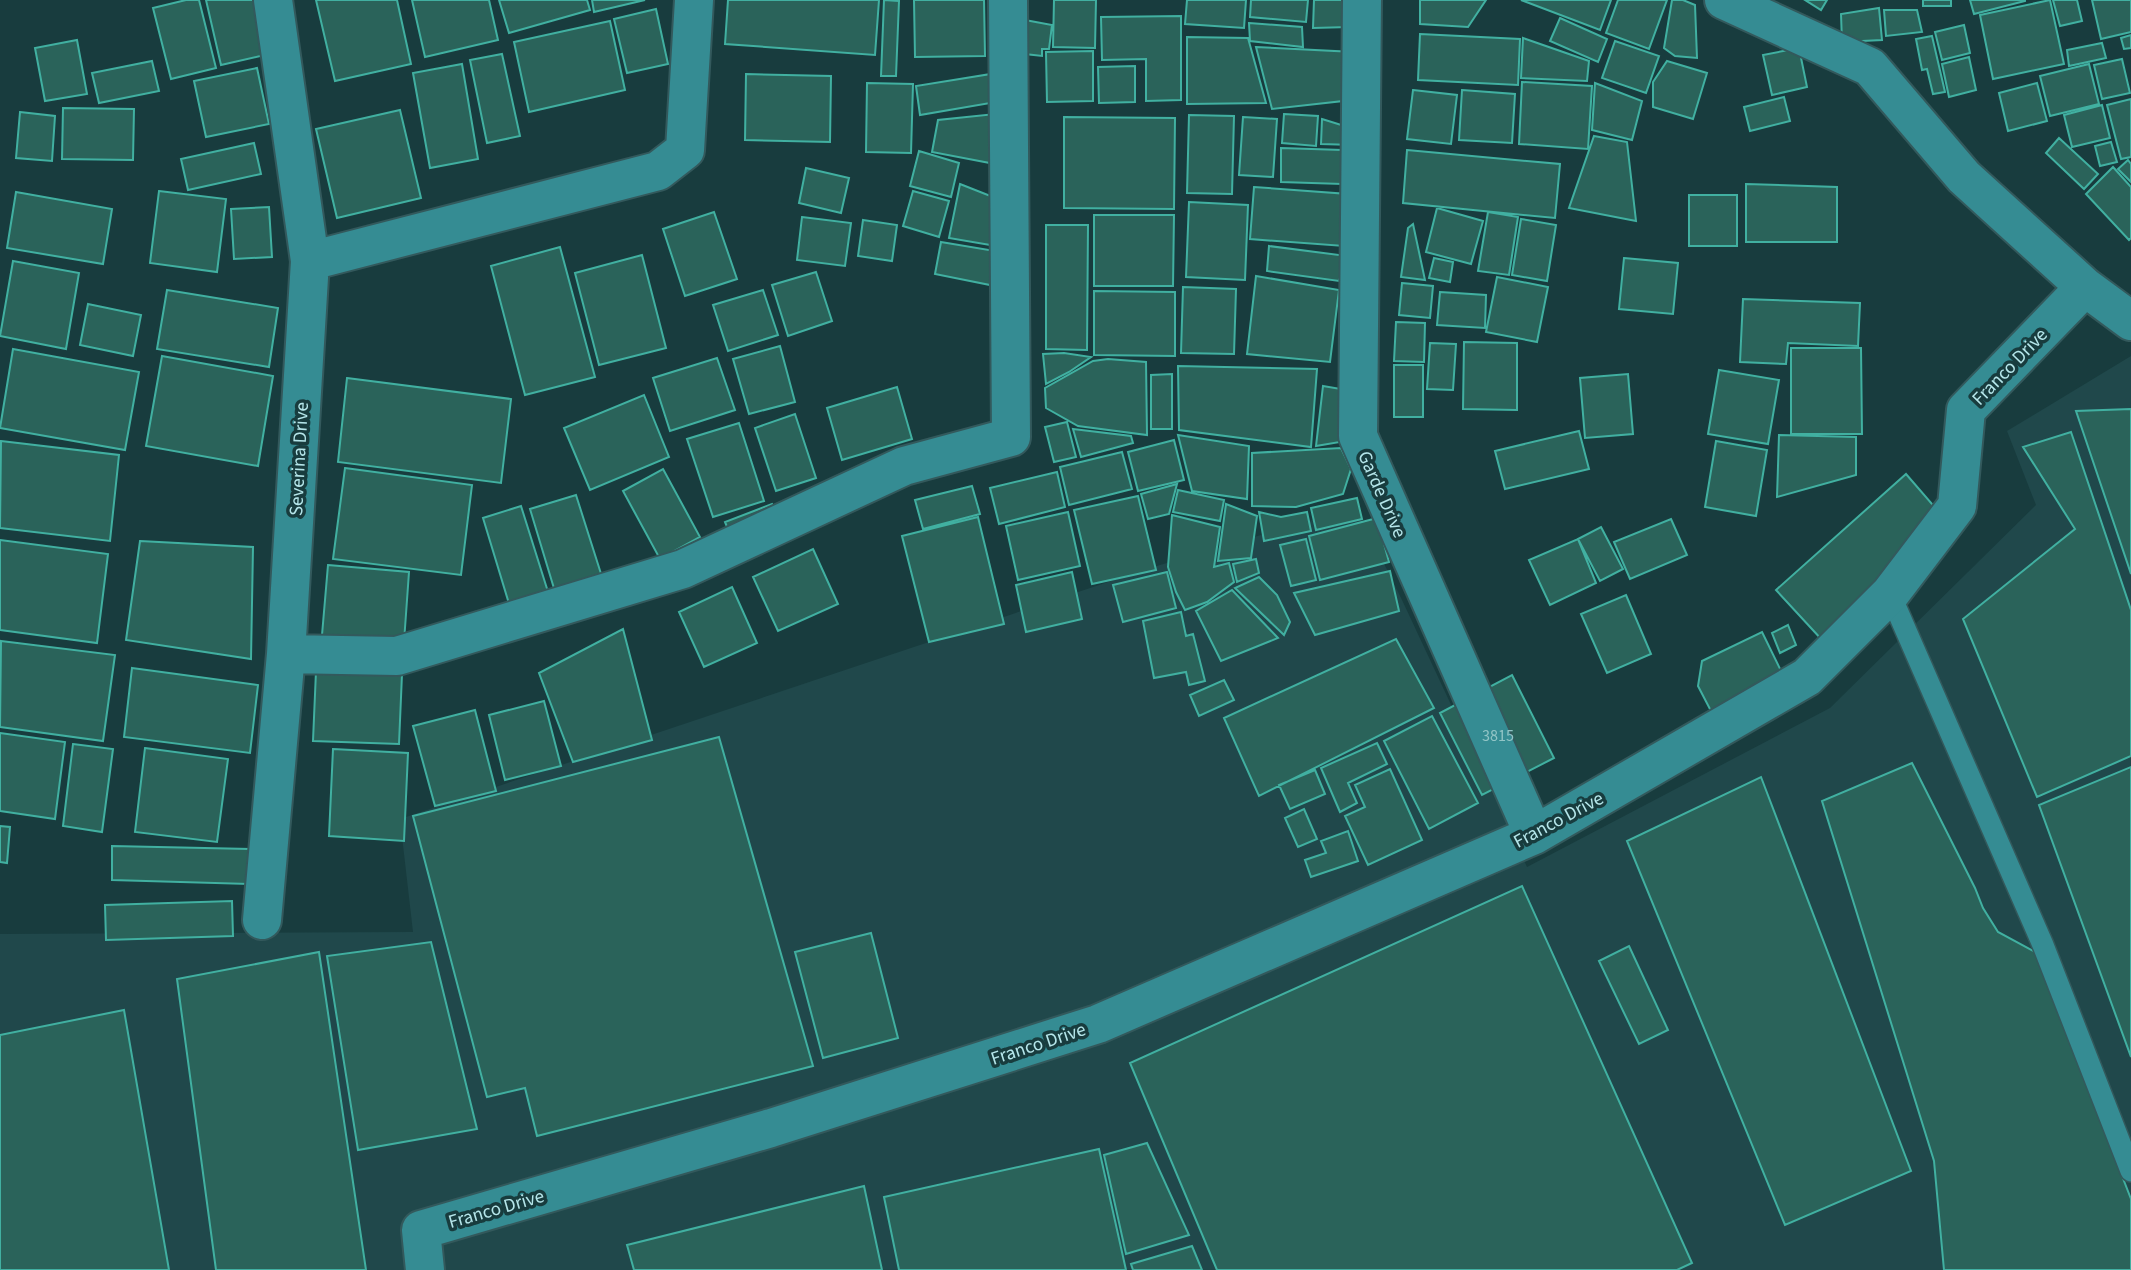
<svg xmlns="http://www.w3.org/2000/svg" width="2131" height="1270" viewBox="0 0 2131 1270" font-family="'Source Sans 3',sans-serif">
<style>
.built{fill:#20484b}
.building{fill:#2a635a;stroke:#41b0a1;stroke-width:2}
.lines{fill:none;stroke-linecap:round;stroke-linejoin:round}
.service-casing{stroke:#33595c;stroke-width:24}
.minor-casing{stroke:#33595c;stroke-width:42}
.service{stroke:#358c93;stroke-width:21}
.minor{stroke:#358c93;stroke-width:38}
.labels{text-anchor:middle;stroke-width:7;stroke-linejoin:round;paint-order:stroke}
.number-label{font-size:16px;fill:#92c5c6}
.street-label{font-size:19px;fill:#b5e6ea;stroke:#183c3e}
</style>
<rect width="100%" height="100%" fill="#183c3e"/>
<path class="built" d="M2131,356V1270H0V934L413,932L400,819L1150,568L1356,507L1402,600L1527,867L1830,708L2036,505L2007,431Z"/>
<path class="building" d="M186,0H199L216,68L171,79L153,8Z
M206,0H257L269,54L221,65Z
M316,0H397L411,64L335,81Z
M412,0H489L498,40L425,57Z
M499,0H587L590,10L509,33Z
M592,0H645L594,12Z
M728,0H879L875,55L725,44Z
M884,0L899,1L896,76H881Z
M914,0H984L985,56L915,57Z
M1054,0H1096L1095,48L1053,47Z
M1187,0H1246L1244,28L1185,24Z
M1251,0H1308L1306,22L1250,17Z
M1314,0H1348L1349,27L1313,28Z
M1420,0H1486L1468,27L1420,24Z
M1521,0H1611L1600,30Z
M1618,0H1667L1649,49L1606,33Z
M1672,0H1683L1695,5L1697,58L1675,56L1664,48Z
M1805,0H1827L1821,10Z
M1923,0H1951V6H1923Z
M1970,0H2025V1L1974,14Z
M2050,0L2064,64L1993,79L1980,15Z
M2053,0H2077L2082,21L2060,26Z
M2092,0H2131V32L2101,39Z
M1879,8L1882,40L1842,42L1841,14Z
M656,9L668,64L627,73L614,19Z
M1884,10H1917L1922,32L1886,36Z
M1181,16V100L1146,101V59L1102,60L1101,17Z
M1560,18L1607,39L1598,62L1550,41Z
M1025,20L1052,25L1049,49H1042V56L1025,54Z
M610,21L625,90L529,112L514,42Z
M1249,23L1302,27L1303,47L1250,41Z
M1964,25L1970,53L1942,60L1935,32Z
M1420,34L1520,39L1518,85L1418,80Z
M2131,35V48L2124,49L2121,38Z
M1932,36L1945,92L1933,94L1927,69L1922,70L1916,39Z
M1187,37L1248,38L1266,103L1187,104Z
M1523,38L1589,61L1587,81L1521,78Z
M77,40L87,94L45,101L35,48Z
M1615,41L1659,56L1646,93L1602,78Z
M2102,43L2106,58L2069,66L2067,50Z
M1256,47L1354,52L1343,101L1272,109Z
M1799,48L1807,87L1772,95L1763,55Z
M1093,51V101L1047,102L1046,52Z
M502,54L520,136L487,143L470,60Z
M1969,57L1976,90L1949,97L1942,64Z
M2122,59L2130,93L2102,99L2094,65Z
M152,61L159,91L99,103L92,73Z
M1667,61L1707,73L1693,119L1653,107V82Z
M462,64L478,159L430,168L413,73Z
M2089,64L2099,104L2050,116L2040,76Z
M1135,66V102L1099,103L1098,67Z
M257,68L269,124L206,137L194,81Z
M997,73L1002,101L920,115L916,86Z
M746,74L831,76L830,142L745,140Z
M1522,82L1592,86L1588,149L1519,144Z
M867,83L913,84L911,153L866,152Z
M1595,83L1642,101L1632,140L1592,130Z
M2037,83L2047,121L2008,131L1999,93Z
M1413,90L1457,95L1451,144L1407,139Z
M1462,90L1515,94L1512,143L1459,140Z
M1784,97L1790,121L1750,131L1744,107Z
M2131,99V157L2121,159L2107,105Z
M2102,105L2110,138L2072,147L2064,115Z
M63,108L134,109L133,160L62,159Z
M400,110L421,198L337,218L316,129Z
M20,112L55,116L52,161L16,158Z
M995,114V164L932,152L938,120Z
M1284,114L1318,116L1316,146L1282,143Z
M1189,115L1234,116L1232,194L1187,193Z
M1064,117L1175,118L1174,209L1064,208Z
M1243,117L1277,119L1273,177L1239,175Z
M1322,119L1351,128L1354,145L1321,144Z
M1594,136L1627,142L1636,221L1569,208Z
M2059,138L2098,174L2084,189L2046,153Z
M2111,142L2117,162L2100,166L2095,146Z
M254,143L261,174L188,190L181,159Z
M1281,148L1342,150V184L1281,182Z
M1407,150L1560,164L1555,218L1403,203Z
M919,151L959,163L951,197L910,186Z
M2128,160L2131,164V182L2118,169Z
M2113,167L2131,187V238L2129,240L2086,194Z
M806,168L849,178L841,213L799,203Z
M960,184L993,197L1002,247L949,238Z
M1746,184L1837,187V242H1746Z
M1254,187L1348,194L1344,246L1250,239Z
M159,191L226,199L217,272L150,263Z
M913,191L949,201L939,237L903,226Z
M16,192L112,209L103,264L7,248Z
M1689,195H1737V246H1689Z
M1189,202L1248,205L1245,280L1186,277Z
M269,207L272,257L234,259L231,209Z
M1437,208L1483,221L1471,264L1426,252Z
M714,212L737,279L685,296L663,229Z
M1488,212L1518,217L1509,275L1478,271Z
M1094,215H1174L1173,286H1094Z
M802,217L851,223L845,266L797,260Z
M1521,219L1556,225L1547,281L1512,275Z
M863,220L897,225L892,261L858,256Z
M1413,224L1425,280L1401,277L1408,228Z
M1046,225H1088L1087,350L1046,349Z
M941,242L1001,252L995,286L935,274Z
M1269,246L1347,256L1339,281L1267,271Z
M560,247L595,377L525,395L491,266Z
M642,255L666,348L599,365L575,273Z
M1434,258L1453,262L1450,282L1429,278Z
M1624,258L1678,263L1673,314L1619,309Z
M13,261L79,273L66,349L0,336Z
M816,272L832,321L788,336L772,285Z
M1256,276L1339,290L1330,362L1247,354Z
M1497,277L1548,287L1537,342L1486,332Z
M1402,283L1433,286L1430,318L1399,315Z
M1183,287L1236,289L1234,354L1181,353Z
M167,290L278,308L269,367L157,349Z
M763,290L778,335L728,351L713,305Z
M1094,291L1175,292V356L1094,355Z
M1440,292L1486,295L1485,328L1437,325Z
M1743,299L1860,303L1858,346L1788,343L1786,364L1740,362Z
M88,304L141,315L133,356L80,345Z
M1396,322L1425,323L1424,362L1394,361Z
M1464,342L1517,343V410L1463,409Z
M1430,343L1456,344L1453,390L1427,389Z
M780,346L795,402L749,414L733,359Z
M1791,348H1861L1862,434H1791Z
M13,349L139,372L125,450L0,428Z
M1064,353L1091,357L1069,372L1046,384L1043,354Z
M162,356L273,376L258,466L146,446Z
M717,358L735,410L670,431L653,378Z
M1108,359L1146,362L1147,435L1078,426L1046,408L1045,388L1093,361Z
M1394,365H1423V417H1394Z
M1178,366L1317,369L1311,447L1179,430Z
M1719,370L1779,380L1768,444L1708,434Z
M1172,374V429H1151V375Z
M1628,374L1633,434L1585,438L1580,378Z
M347,378L511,399L501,483L338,462Z
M1323,386L1341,389L1340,442L1316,446Z
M897,387L912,439L842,460L827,408Z
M644,395L669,457L590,490L564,428Z
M2131,409V574L2076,411Z
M795,414L816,478L776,491L755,428Z
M1067,422L1076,457L1054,462L1045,427Z
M739,423L764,501L713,517L687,439Z
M1073,429L1131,436L1133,443L1081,457Z
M1579,431L1589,469L1505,489L1495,451Z
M2071,432L2131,610V756L2037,797L1963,619L2075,529L2023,447Z
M1178,435L1249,446L1247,499L1192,491Z
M1779,435L1856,437V475L1777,497Z
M1174,440L1184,480L1138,491L1128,452Z
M1,441L119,455L110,541L0,528Z
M1716,441L1767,450L1756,516L1705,507Z
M1341,448L1351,469L1343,494L1296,507L1252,506V453Z
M1122,452L1132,489L1069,505L1060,467Z
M345,468L472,485L461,575L333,559Z
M663,469L700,537L660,559L623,491Z
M1057,472L1065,507L999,524L990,488Z
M1906,474L1951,526L1823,641L1776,590Z
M1177,484L1169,514L1148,519L1141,494Z
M972,486L980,514L923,529L915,500Z
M1178,490L1224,500L1220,521L1173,512Z
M576,495L603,580L556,595L530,509Z
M1138,496L1156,570L1092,584L1074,510Z
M1357,498L1362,519L1316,530L1311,508Z
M772,504L781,525L734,544L725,522Z
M1226,504L1257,516L1251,558L1218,561Z
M521,506L549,595L510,607L483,518Z
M1068,512L1080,566L1018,580L1006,526Z
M1259,512L1281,517L1307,512L1311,531L1264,541Z
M1172,515L1220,527L1214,567L1229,563L1234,582L1207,602L1185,610L1176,592L1168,567Z
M978,517L1004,624L929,642L902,536Z
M1377,518L1389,562L1320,580L1309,536Z
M1671,519L1687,555L1630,579L1614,542Z
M1601,527L1623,569L1600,581L1578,539Z
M1306,539L1316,580L1291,586L1280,545Z
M1578,539L1596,583L1550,605L1529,560Z
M0,540L108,554L97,643L0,630Z
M140,541L253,547L251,659L126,640Z
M813,549L838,604L778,631L753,577Z
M1256,559L1259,573L1237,582L1233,564Z
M328,565L409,572L404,642L322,635Z
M1390,571L1399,611L1315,635L1294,593Z
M1072,572L1082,619L1026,632L1016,585Z
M1167,572L1176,608L1123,622L1113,585Z
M1259,577L1277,595L1290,622L1284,635L1235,588Z
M732,587L757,643L704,667L679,612Z
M1232,590L1278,638L1221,661L1196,611Z
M1626,595L1651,654L1607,673L1581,614Z
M1181,612L1186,636L1193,634L1205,681L1189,685L1186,672L1154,678L1143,621Z
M1788,625L1796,645L1780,653L1772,633Z
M623,629L652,740L573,762L539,673Z
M1762,632L1784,677L1712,713L1698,686L1702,661Z
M1396,639L1434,708L1259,796L1224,718Z
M1,641L115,655L103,741L0,727Z
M132,668L258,685L250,753L124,737Z
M316,671L402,674L399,744L313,741Z
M1512,675L1554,758L1482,795L1440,713Z
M1224,680L1234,700L1199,716L1190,695Z
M544,701L561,766L505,780L489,715Z
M475,710L496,791L435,806L413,726Z
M1432,716L1478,803L1429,829L1384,741Z
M0,733L65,742L55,819L0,811Z
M719,737L813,1066L537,1136L525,1088L487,1097L413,816Z
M1377,743L1387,764L1348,783L1357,803L1340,812L1321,768Z
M73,744L113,749L102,832L63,826Z
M145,748L228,759L217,842L135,832Z
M333,749L408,753L404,841L329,836Z
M1912,763L1975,888L1983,908L1998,932L2035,952L2131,1199V1270H1944L1934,1161L1822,801Z
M2131,767V1057L2039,805Z
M1390,769L1422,840L1368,865L1345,816L1365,807L1355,785Z
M1315,770L1325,794L1290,809L1279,785Z
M1761,777L1911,1171L1785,1225L1627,841Z
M1304,809L1317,839L1298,847L1285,818Z
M0,826L10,827L7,863L0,862Z
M1348,831L1358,861L1311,877L1305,860L1326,853L1321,841Z
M112,846L250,849L249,884L112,880Z
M1522,886L1692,1263L1677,1270H1217L1130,1063Z
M232,901L233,936L106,940L105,905Z
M871,933L898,1038L823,1058L795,952Z
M431,942L477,1129L358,1150L327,956Z
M1629,946L1668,1030L1639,1044L1599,961Z
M319,952L366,1270H216L177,979Z
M124,1010L169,1270H0V1035Z
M1147,1143L1189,1235L1126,1254L1104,1155Z
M1099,1149L1126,1270H899L884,1197Z
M864,1186L882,1270H634L627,1245Z
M1192,1246L1202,1270H1133L1131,1264Z"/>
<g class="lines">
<defs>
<path id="service" d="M1890,594L2043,945L2131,1171"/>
<path id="minor" d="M1362,0L1358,436L1534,835
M1724,0L1870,67L1964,177L2085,287L2131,321
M310,261L658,171L685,150L694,0
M286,654L397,656L683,569L904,466L1011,437L1008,0
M262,920L286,654L310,261L273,0
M425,1270L421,1230L771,1128L1098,1024L1534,835L1807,677L1890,594L1957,506L1966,410L2085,287"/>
</defs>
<use href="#service" class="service-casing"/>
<use href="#minor" class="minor-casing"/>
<use href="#service" class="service"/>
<use href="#minor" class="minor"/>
</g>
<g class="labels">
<g class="number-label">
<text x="1498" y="741">3815</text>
</g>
<g class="street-label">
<text transform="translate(2009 366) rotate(-46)" y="7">Franco Drive</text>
<text transform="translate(298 459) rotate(-87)" y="7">Severina Drive</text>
<text transform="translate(1383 494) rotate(66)" y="7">Garde Drive</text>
<text transform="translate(1558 819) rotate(-28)" y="7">Franco Drive</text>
<text transform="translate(1038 1043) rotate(-18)" y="7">Franco Drive</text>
<text transform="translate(496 1208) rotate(-16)" y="7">Franco Drive</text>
</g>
</g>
</svg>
